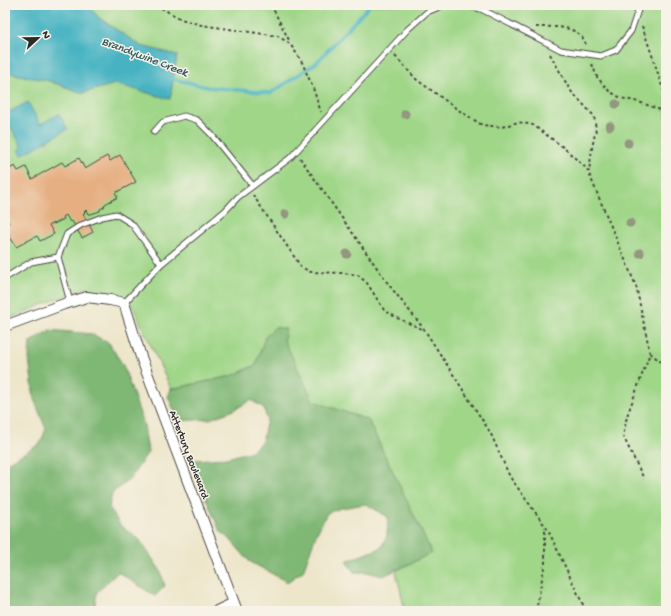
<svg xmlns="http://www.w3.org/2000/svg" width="671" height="616" viewBox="0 0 671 616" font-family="'Gochi Hand',sans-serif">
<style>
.green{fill:#9fd687;stroke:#658059}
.forest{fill:#7fb774;stroke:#557150}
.water{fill:#46b3c2;stroke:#386f76}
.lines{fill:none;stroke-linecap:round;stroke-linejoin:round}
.stream{stroke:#46b3c2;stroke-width:3.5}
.building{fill:#e6af82}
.service-casing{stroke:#484743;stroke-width:7}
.minor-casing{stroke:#484743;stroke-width:12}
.path{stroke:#484743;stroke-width:2;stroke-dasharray:3 3;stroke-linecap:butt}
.service{stroke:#fff;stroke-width:5}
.minor{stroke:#fff;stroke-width:10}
.tree{fill:#939780}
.labels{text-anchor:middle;stroke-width:3;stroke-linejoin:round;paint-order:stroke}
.street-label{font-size:11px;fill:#2b2b2b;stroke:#f7f3e8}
.water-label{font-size:12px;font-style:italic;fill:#345b60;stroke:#f7f3e8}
</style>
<rect width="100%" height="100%" fill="#f7f3e8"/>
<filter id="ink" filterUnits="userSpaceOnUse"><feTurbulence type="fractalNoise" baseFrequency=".025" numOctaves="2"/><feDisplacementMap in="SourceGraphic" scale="8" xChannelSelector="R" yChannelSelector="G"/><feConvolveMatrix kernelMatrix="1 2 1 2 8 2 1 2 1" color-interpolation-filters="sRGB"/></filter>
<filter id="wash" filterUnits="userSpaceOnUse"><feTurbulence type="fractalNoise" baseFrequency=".012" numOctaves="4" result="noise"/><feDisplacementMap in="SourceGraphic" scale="16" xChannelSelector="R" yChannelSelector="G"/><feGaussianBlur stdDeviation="0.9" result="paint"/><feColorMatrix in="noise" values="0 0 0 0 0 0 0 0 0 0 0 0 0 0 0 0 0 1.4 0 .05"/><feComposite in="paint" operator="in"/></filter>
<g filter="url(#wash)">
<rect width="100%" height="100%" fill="#eee6cb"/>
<path class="green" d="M88,5H666V611H405L396,571L431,553L368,420L313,402L284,340L265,337L257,364L232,376L171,389L132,305L84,288L5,320V72L49,81L83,93L115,83L170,99L177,55L141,46L99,18Z"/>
<path class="forest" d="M275,327L286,329L284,340L313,401L368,420L432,553L383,576L367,572H354L346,561L381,548L387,536L388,517L366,504L341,508L327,513L316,535L303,571L287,582L249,561L229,538L220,531L197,478L194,460L227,458L252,451L262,441L267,420L264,408L251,400L234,410L210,419L179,421L168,397L171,389L232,376L256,365L265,337Z
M50,330L92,334L109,343L123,365L144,425L148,452L130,479L112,493L109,507L120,525L139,539L160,570L165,586L155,596L118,572L97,592L94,611H8L5,604V464L40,444L46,429L34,399L29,358L30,342Z"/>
<path class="water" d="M5,5H88L99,18L141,46L177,55L170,99L115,84L83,93L49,81L5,72Z
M28,102L40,124L59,114L68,129L22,155L19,150L22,147L5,117V114Z"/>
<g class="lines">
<path class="stream" d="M169,78L207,87L271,93L316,63L370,5"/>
</g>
<g id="blocks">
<path class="building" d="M120,155L136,182L115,193L118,197L105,204L104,207L100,209V211L91,214H88L86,210L84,212L85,213L83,214L93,232L82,238L72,221L70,222L66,215L63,217L64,219L54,224V223L49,225L54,234L40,241L37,236L16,247L5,228V225L9,223L5,216V171L15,166L18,171L26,167L32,179L62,162L65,166L79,158L85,169L107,156L110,161Z"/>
</g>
</g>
<g filter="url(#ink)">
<use href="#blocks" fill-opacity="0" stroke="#484743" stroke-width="1"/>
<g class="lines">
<defs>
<path id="service" d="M465,5L481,9L561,50L601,56L616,50L631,31L639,7
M154,132L163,122L184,116L197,120L211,134L253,186
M5,278L31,262L58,257
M70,302L58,257L67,234L81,225L102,217L116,214L132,224L161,264
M124,303L161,264L225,211L238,197L290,158L408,29L427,12L444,5"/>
<path id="minor" d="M5,326L64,304L87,297L110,300L124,303L141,357L237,611
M217,611L234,603"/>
</defs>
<use href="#service" class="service-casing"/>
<use href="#minor" class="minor-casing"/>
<path class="path" d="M156,5L181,19L201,25L278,36L290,44L301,60L313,88L321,112
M271,5L290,42
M642,26L654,61L666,99
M536,27C554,27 579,24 586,45
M550,54L570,90L594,116L596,129L592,148L589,172
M395,56L417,80L460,111L482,125L502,127L518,122L533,125L563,147L587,169L636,286L650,353L627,416L623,436L644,479
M592,64L597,77L609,91L621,98L639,102L666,112
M300,158L389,285L424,329L490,432L510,477L548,530L586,611
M253,195L301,267L311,272L343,273L358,275L367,283L384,310L397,318L422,329
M650,353L666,366
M536,611L545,563V527"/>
<use href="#service" class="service"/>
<use href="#minor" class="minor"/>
</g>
<g class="tree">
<circle cx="616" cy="104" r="4.5"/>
<circle cx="405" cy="114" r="4.5"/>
<circle cx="610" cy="126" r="4.5"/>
<circle cx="628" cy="143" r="4.5"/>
<circle cx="285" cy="214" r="4.5"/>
<circle cx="630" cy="223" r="4.5"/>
<circle cx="640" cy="253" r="4.5"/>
<circle cx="347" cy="254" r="4.5"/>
</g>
</g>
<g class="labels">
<g class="street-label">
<text transform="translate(190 454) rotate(69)" y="4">Atterbury Boulevard</text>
</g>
<g class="water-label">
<text transform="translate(145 56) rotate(21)" y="4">Brandywine Creek</text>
</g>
</g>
<rect width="671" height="616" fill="none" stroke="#f7f3e8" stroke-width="20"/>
<g transform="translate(38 38) rotate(68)" stroke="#f7f3e8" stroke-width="3" paint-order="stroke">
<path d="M0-3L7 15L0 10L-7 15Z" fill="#2b2b2b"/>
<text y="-6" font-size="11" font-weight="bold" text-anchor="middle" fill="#2b2b2b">N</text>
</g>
</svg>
